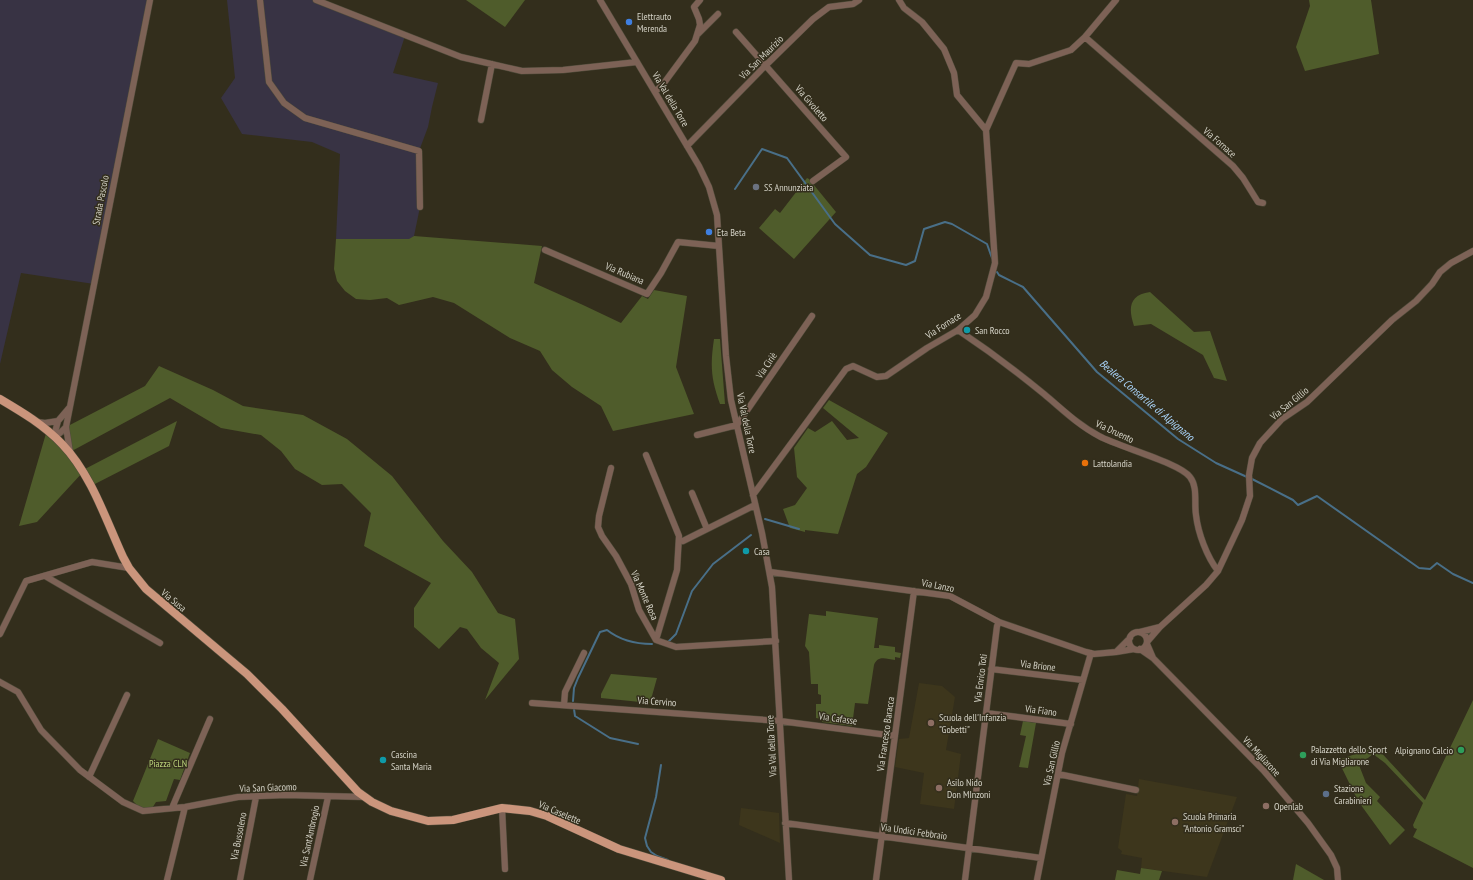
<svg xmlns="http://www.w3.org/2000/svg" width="1473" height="880" viewBox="0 0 1473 880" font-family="'PT Sans Narrow',sans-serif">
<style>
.built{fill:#3d361c}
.industrial{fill:#383344}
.green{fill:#4f5c2b}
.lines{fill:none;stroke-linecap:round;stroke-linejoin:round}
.stream{stroke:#496f88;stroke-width:2}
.minor-casing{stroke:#504c3b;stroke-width:7}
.major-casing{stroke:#504c3b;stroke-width:9}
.minor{stroke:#7d6256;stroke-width:6}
.major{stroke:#cb957c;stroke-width:8}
.shop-dot{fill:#3f7fe0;stroke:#332e1c;stroke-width:1.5}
.worship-dot{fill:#6b7280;stroke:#332e1c;stroke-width:1.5}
.culture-dot{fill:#0f9aa8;stroke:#332e1c;stroke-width:1.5}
.food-dot{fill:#e8710a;stroke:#332e1c;stroke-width:1.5}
.education-dot{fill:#8d6e63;stroke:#332e1c;stroke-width:1.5}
.leisure-dot{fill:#2e9e5b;stroke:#332e1c;stroke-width:1.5}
.service-dot{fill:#5c6f8a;stroke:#332e1c;stroke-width:1.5}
.labels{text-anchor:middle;stroke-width:3;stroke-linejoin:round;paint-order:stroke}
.poi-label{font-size:10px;fill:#d4d2c6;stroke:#332e1c;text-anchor:start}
.street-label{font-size:10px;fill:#d4d2c6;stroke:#332e1c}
.park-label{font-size:10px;fill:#bad37a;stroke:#332e1c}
.water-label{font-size:11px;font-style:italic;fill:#aad5fb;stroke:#332e1c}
</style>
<rect width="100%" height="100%" fill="#332e1c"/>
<path class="built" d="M919,683L942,686L955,697L946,750L961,754L954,809L920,804L924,773L895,767L899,739L909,738Z
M1139,779L1237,797L1207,877L1141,868L1142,858L1121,854L1122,851L1118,848L1126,794L1137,796Z
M741,808L779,813L780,843L739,825Z"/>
<path class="industrial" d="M0,0H150L94,284L21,273L0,364Z
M227,0H316L405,36L393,73L438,83L432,107L428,127L419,151L420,207L414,236L410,239H336L340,154L312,142L242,134L221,98L235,78Z"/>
<path class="green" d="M466,0H525L505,27Z
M1309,0H1371L1379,54L1305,71L1296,47L1310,6Z
M807,178L809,179L836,212L794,259L759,228L775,209L780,213Z
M414,236L542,246L534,283L583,305L621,323L642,296L648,299L654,290L687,296L676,367L694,414L613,431L601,406L572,387L552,370L540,351L510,338L454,303L433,297L399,305L387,298L370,300L356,299L345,291L337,281L334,269L336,239H409Z
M1150,292L1194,332L1210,331L1227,381L1214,378L1203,355L1151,324L1134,326C1128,308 1129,295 1150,292Z
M714,339H720L725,404H720C711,379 710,366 714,339Z
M159,366L213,390L243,406L303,415L347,439L392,476L443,541L472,572L498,613L515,619L519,659L485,700L499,663L481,648L467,629L460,627L439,649L414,627V608L431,583L364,546L371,513L342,484L322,485L295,469L281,451L261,435L221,428L170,398L70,452L83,470L177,421L169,446L91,486L83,472L37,522L19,526L47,430L69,451L66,427L145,386Z
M829,400L888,433L866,467L857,474L838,534L805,530V532L790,528L783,509L795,505L807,488L797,477L794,448L808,428L815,432L832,421L847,440L859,438L823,408Z
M826,611L878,618L874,648H879V645L895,647V652L901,653L900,658L895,657V660C886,659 878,655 874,665L868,704L855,703L852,726L822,722V719L816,718V704H821V695L818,694V684H811L809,652L805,646L809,614L826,616Z
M611,674L657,678L650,703L601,698V694Z
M1473,700V868L1413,837L1417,829L1414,828L1413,825L1423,803L1385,763L1373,754L1359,765L1366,783L1380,797L1377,801L1405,830L1390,845L1358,801L1338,760L1376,747L1425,800Z
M1023,721L1036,723L1028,768L1019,767L1026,736L1020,735Z
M158,739L190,753L180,780L174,779L166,801L156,802L151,810L143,811L133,801Z
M1296,864L1324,880H1293Z
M1141,868L1162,871L1159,880H1115L1117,870L1140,874Z"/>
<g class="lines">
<path class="stream" d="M735,189L762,149L787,158L835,224L870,255L906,265L915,261L924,229L945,222L952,224L987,244L992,258
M997,272L999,275L1023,287L1097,372L1178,439L1216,463L1247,477
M1252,479L1293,500L1298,505L1317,496L1419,568L1430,569L1437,563L1453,574L1473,583
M765,519L799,529
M667,643L676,634L692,591L713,564L751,535
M573,701L574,688L578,678L600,632L607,630C621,641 636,644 652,644
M574,709L575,716L610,738L638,744
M661,765L656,797L645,838L647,846L651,852L657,856L668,860"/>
<defs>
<path id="minor" d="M260,0L269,82L284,103L305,118L419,151L420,207
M316,0L461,57L522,71L563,70L637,62
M600,0L699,166L709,187L717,215L726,356L731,400L762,533L772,587L789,880
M899,0L904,8L922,22L944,49L954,73L957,95L986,130
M736,32L846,157L813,181
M698,34L718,14
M1085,37L1116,0
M655,92L664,83L695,41L700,25L699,19L694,7L700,0
M481,120L492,64
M687,146L765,66L813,19L829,7L853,4L859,0
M545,250L647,294L661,273L678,242L719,246
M958,330C988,350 1016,371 1044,394C1062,409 1078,425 1099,436C1119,447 1180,463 1190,477C1198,487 1194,503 1196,515C1198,533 1207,557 1218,571
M37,422L45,423L58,421
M697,435L737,425L812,316
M54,436L58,421L69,408
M54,436L60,433L66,427
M70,452L66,427L150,0
M646,455L679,536L677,570L656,640
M611,468L599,516L598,527L602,536L616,556L631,584L639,610L656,640L676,647L776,641
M692,493L707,529
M753,495L846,369L853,366L877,377L886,376L927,348L958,330L975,315L986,297L995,263L986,130L1016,63L1029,64L1071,50L1085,37L1233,166L1243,178L1258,202L1263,203
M683,541L755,505
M770,572L950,596L999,622L1086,652L1094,654L1116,652
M45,576L160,643
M1160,627L1206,585L1218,571L1242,520L1250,496L1249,475L1252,458L1260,443L1282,419L1307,402L1392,320L1416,301L1432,284L1440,272L1451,263L1473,251
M1140,632L1160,627L1147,642
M1129 641a9 9 0 1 1 18 0a9 9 0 1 1-18 0Z
M0,634L26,581L92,562L129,568
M1130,638L1116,652L1134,649
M1140,649L1153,658L1147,644
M1153,658L1264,771L1308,823L1331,855L1337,868L1338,880
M991,669L1083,680
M0,682L18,692L41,730L80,770L123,802L143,811L185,807L238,797L286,795L365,797
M532,703L780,721L895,736
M564,705L565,692L584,653
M986,713L1071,724
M1058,774L1136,790
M89,777L127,695
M172,808L210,719
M502,808L505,869
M785,823L1041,858
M167,880L185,807
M240,880L256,797
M310,880L328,797
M876,880L914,591
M965,880L997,626L999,622
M1037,880L1062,753L1091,653"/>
<path id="major" d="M0,399C22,412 44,425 62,444C91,474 106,520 123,557L129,568L146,589L247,674L282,709L358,792L372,802L391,811L428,821L453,820L502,808L530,811L547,816L619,849L721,880"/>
</defs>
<use href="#minor" class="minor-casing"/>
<use href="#major" class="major-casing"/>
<use href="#minor" class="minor"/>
<use href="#major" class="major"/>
</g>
<g class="shop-dot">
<circle cx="629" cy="22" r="4"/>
<circle cx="709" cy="232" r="4"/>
</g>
<circle class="worship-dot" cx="756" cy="187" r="4"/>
<g class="culture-dot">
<circle cx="967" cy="330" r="4"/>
<circle cx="746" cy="551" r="4"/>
<circle cx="383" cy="760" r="4"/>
</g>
<circle class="food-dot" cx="1085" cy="463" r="4"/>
<g class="education-dot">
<circle cx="931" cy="723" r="4"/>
<circle cx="939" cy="788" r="4"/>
<circle cx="1266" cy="806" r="4"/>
<circle cx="1175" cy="822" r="4"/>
</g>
<g class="leisure-dot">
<circle cx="1461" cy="750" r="4"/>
<circle cx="1303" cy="755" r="4"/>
</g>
<circle class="service-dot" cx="1326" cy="794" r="4"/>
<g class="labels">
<g class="poi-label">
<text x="637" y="20">Elettrauto<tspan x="637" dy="12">Merenda</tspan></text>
<text x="764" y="191">SS Annunziata</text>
<text x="717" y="236">Eta Beta</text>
<text x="975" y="334">San Rocco</text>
<text x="1093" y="467">Lattolandia</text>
<text x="754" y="555">Casa</text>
<text x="939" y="721">Scuola dell'Infanzia<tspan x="939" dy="12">"Gobetti"</tspan></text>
<text x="1311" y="753">Palazzetto dello Sport<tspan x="1311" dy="12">di Via Migliarone</tspan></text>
<text x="1453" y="754" text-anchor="end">Alpignano Calcio</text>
<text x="391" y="758">Cascina<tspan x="391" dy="12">Santa Maria</tspan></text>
<text x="947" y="786">Asilo Nido<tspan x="947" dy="12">Don MInzoni</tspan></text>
<text x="1334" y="792">Stazione<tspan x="1334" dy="12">Carabinieri</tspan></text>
<text x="1274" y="810">Openlab</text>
<text x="1183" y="820">Scuola Primaria<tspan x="1183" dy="12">"Antonio Gramsci"</tspan></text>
</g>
<g class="street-label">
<text transform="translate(761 57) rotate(-45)" y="4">Via San Maurizio</text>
<text transform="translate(671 99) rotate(59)" y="4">Via Val della Torre</text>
<text transform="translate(812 103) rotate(49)" y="4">Via Givoletto</text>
<text transform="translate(1220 142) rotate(41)" y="4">Via Fornace</text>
<text transform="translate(100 200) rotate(-79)" y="4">Strada Pascolo</text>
<text transform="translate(625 273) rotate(23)" y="4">Via Rubiana</text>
<text transform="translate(943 325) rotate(-33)" y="4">Via Fornace</text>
<text transform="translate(766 365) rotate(-56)" y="4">Via Ciriè</text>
<text transform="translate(1289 403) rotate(-39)" y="4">Via San Gillio</text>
<text transform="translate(747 423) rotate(78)" y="4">Via Val della Torre</text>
<text transform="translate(1115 431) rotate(25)" y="4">Via Druento</text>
<text transform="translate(938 585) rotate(11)" y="4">Via Lanzo</text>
<text transform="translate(645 595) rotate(66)" y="4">Via Monte Rosa</text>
<text transform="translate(174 600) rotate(40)" y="4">Via Susa</text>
<text transform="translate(1038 665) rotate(7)" y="4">Via Brione</text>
<text transform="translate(980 678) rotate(-83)" y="4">Via Enrico Toti</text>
<text transform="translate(657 701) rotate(4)" y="4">Via Cervino</text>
<text transform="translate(1041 710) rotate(7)" y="4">Via Fiano</text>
<text transform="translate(838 718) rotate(8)" y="4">Via Cafasse</text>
<text transform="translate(885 734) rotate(-82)" y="4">Via Francesco Baracca</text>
<text transform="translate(771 746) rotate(-93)" y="4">Via Val della Torre</text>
<text transform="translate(1262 756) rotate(47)" y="4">Via Migliarone</text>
<text transform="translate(1051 763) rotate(-77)" y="4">Via San Gillio</text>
<text transform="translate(268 787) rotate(-2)" y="4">Via San Giacomo</text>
<text transform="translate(560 812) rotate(23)" y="4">Via Caselette</text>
<text transform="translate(914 831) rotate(8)" y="4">Via Undici Febbraio</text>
<text transform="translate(238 836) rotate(-79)" y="4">Via Bussoleno</text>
<text transform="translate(309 836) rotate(-78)" y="4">Via Sant'Ambrogio</text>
</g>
<g class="park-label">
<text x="168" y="767">Piazza CLN</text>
</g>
<g class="water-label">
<text transform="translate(1147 400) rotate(40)" y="4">Bealera Consortile di Alpignano</text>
</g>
</g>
</svg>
